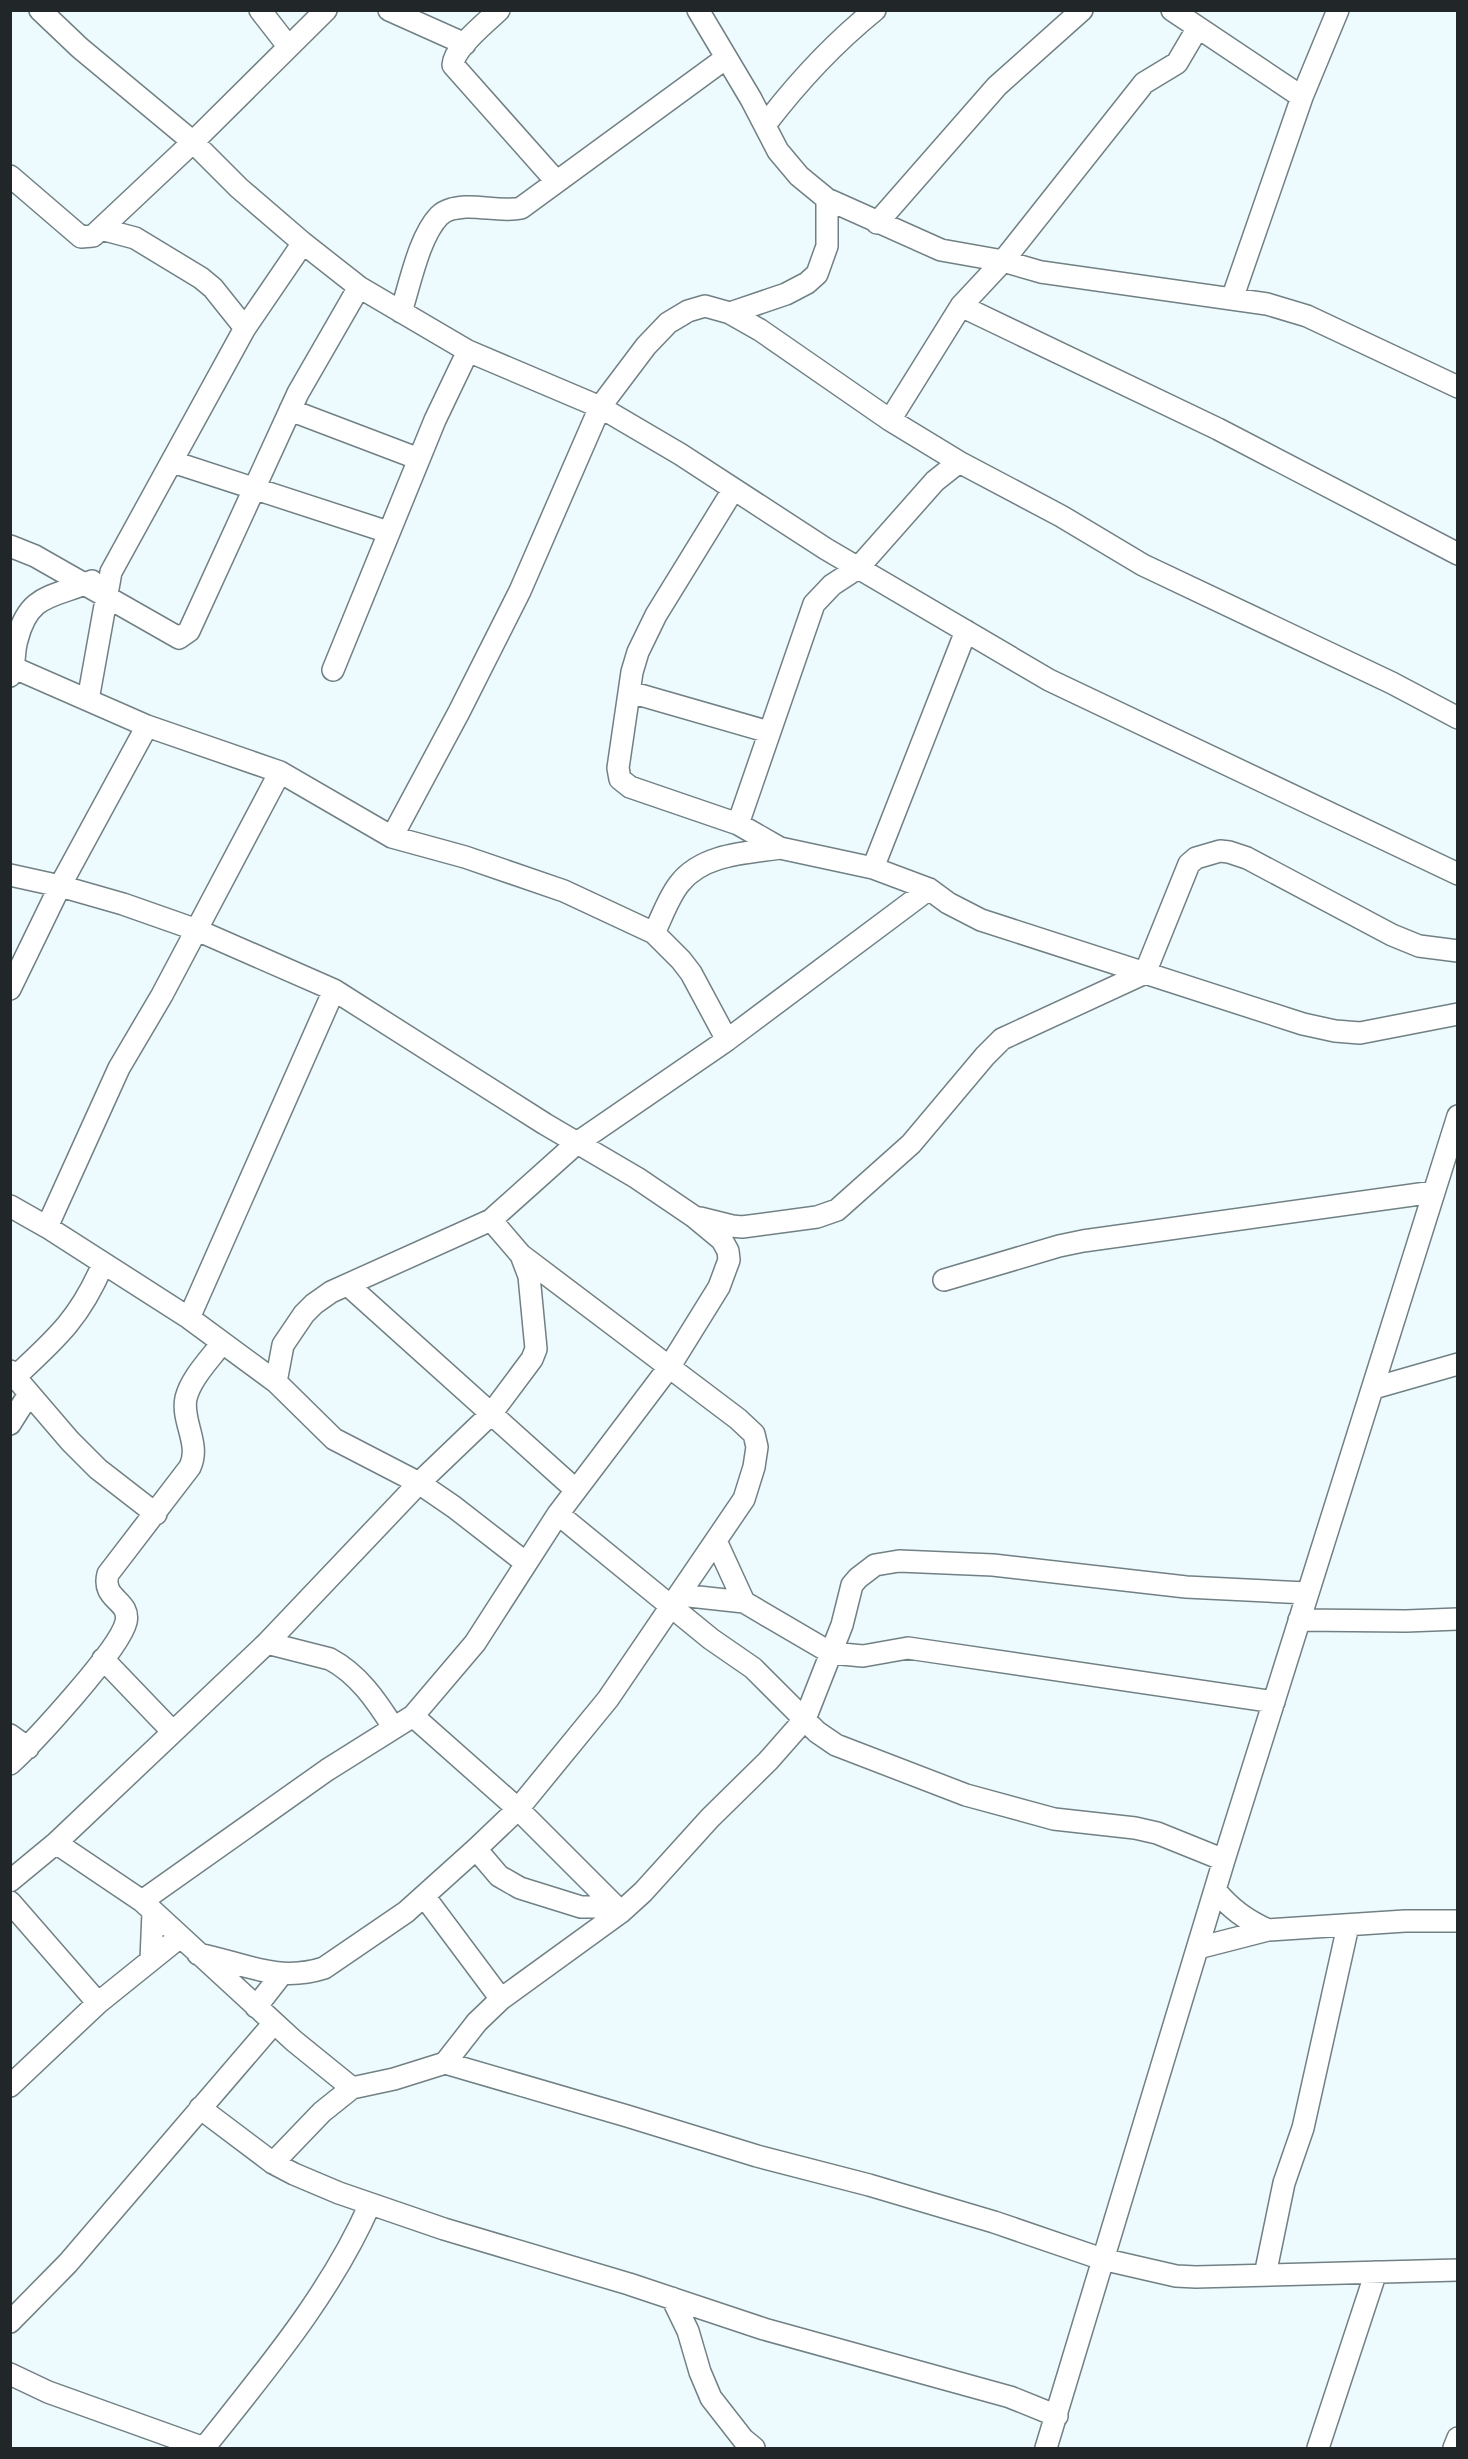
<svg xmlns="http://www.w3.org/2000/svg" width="1468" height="2459" viewBox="0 0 1468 2459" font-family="Quicksand,sans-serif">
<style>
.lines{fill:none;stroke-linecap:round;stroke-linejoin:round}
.minor-casing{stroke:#718084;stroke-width:24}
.minor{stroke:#fff;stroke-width:21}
</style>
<rect width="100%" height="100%" fill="#edfafe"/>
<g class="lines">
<defs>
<path id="minor" d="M40,10L80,48L193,142L239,188L303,243L359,287L468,351L600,407L680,454L826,549L1049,680L1458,874
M260,10L288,46
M389,10L465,44
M499,10C486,23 454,47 453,65L556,181
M698,10L751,99L778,151L799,176L827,199L941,250L1003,261L1041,272L1267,304L1307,316L1458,387
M1172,10L1302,97L1232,299
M1302,97L1338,10
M765,125C797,83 833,44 875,10
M10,176L81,237L93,236L193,142L326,10
M877,223L997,86L1082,10
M101,229L135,238L201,278L213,288L245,328
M961,306L1218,429L1458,554
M401,312C410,284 419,237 439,216C446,209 455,208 465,207C484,206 502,212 521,208L726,58
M730,313L786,294L807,283L817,274L827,246V199
M290,410L419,459
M890,420L961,306L1003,261L1144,83L1177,63L1197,29
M173,462L388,532
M733,490L656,615L638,652L632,672L618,768L620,779L630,787L738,824L780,848L873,868L929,889L948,903L981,920L1303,1024L1335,1031L1360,1033L1458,1014
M10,546L35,556L179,638L189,631L298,393L359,287
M10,666L147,726L280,772L392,837L465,857L564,891L654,933L681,960L691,973L727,1040
M333,670L435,420L468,351
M10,676C16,664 13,653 17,640C29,592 54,598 92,581
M630,692L769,732
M88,700L111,572L245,328L303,243
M738,824L814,604L832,585L858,568L935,481L959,462
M392,837L459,712L520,591L600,407L646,346L668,323L688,311L705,306L730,313L760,330L890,420L959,462L1061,516L1143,565L1392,683L1458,718
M873,868L966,631
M10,875L60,886L123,904L197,930L334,990L545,1124L637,1178L693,1216L722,1240L728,1251L729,1260L719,1287L670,1366L558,1514L475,1643L413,1716L327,1770L142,1901
M654,933C662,917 669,896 680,883C703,854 746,853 780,848
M10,989L60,886L147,726
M10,1206L47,1227L189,1318L276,1382L334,1439L419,1483L454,1507L526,1563
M700,1218L732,1226L742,1227L817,1217L837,1210L911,1144L985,1056L1002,1039L1145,973L1189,864L1196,858L1220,851L1229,852L1247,858L1392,935L1419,946L1458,951
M47,1227L119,1068L162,995L280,772
M944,1280L1059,1246L1083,1241L1434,1192
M348,1285L576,1490
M189,1318L334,990
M10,1371L70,1441L98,1469L156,1514
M15,1377C57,1338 80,1318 103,1264
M276,1382L283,1345L304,1314L314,1304L331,1292L491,1220L577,1143L727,1040L929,889
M1374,1388L1458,1364
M10,1424L29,1394
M558,1514L711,1639L753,1668L817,1732L836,1745L966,1795L1054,1819L1135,1828L1157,1833L1224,1860
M716,1541L744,1602
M680,1595L744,1602L831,1653L863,1656L908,1648L1274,1702
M1299,1620L1406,1621L1458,1619
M267,1643L330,1659C358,1674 376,1700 393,1727
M103,1659L173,1732
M413,1716L518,1809L621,1912
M10,1735L28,1748
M10,1764C34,1742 120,1649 126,1622C131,1600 101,1600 108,1574L190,1467C201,1444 181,1421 186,1398C191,1378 210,1359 222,1343
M56,1843L142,1901L294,2041L352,2088
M476,1849L499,1876L520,1888L581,1907H597L613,1904
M10,1881L56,1843L267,1643L419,1483L491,1414L532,1359L536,1349L529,1276L521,1255
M1215,1890C1231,1909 1246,1920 1268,1930
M424,1896L501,1999
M10,1902L98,2003
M1198,1948L1268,1930L1405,1921H1458
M198,1954C244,1963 277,1983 324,1968L406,1912L476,1849L518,1809L608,1699L744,1499L754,1467L757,1447L754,1434L738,1419L521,1255L491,1220
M151,1960L153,1912
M256,2007L281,1975
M445,2063L627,2116L757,2156L869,2185L994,2222L1102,2259L1176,2276L1196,2277L1458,2270
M10,2086L98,2003L180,1937
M200,2108L273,2163L294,2174L339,2193L444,2229L629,2284L764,2329L1010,2397L1057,2416
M273,2163L322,2112L352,2088L394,2079L445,2063L477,2022L501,1999L621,1912L643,1892L710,1818L768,1761L805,1719L842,1625L852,1585L858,1578L875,1565L899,1561L993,1565L1186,1587L1307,1593
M1265,2275L1284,2183L1303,2128L1348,1926
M672,2298L688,2331L700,2372L711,2398L743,2439L754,2448
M10,2322L68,2263L274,2023
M10,2374L48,2392L204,2448
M204,2448C265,2371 330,2295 370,2204
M1046,2448L1224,1860L1458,1116
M1318,2448L1376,2272
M1454,2448L1458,2438"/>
</defs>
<use href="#minor" class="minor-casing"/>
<use href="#minor" class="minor"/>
</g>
<rect width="1468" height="2459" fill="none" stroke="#212729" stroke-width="24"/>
</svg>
